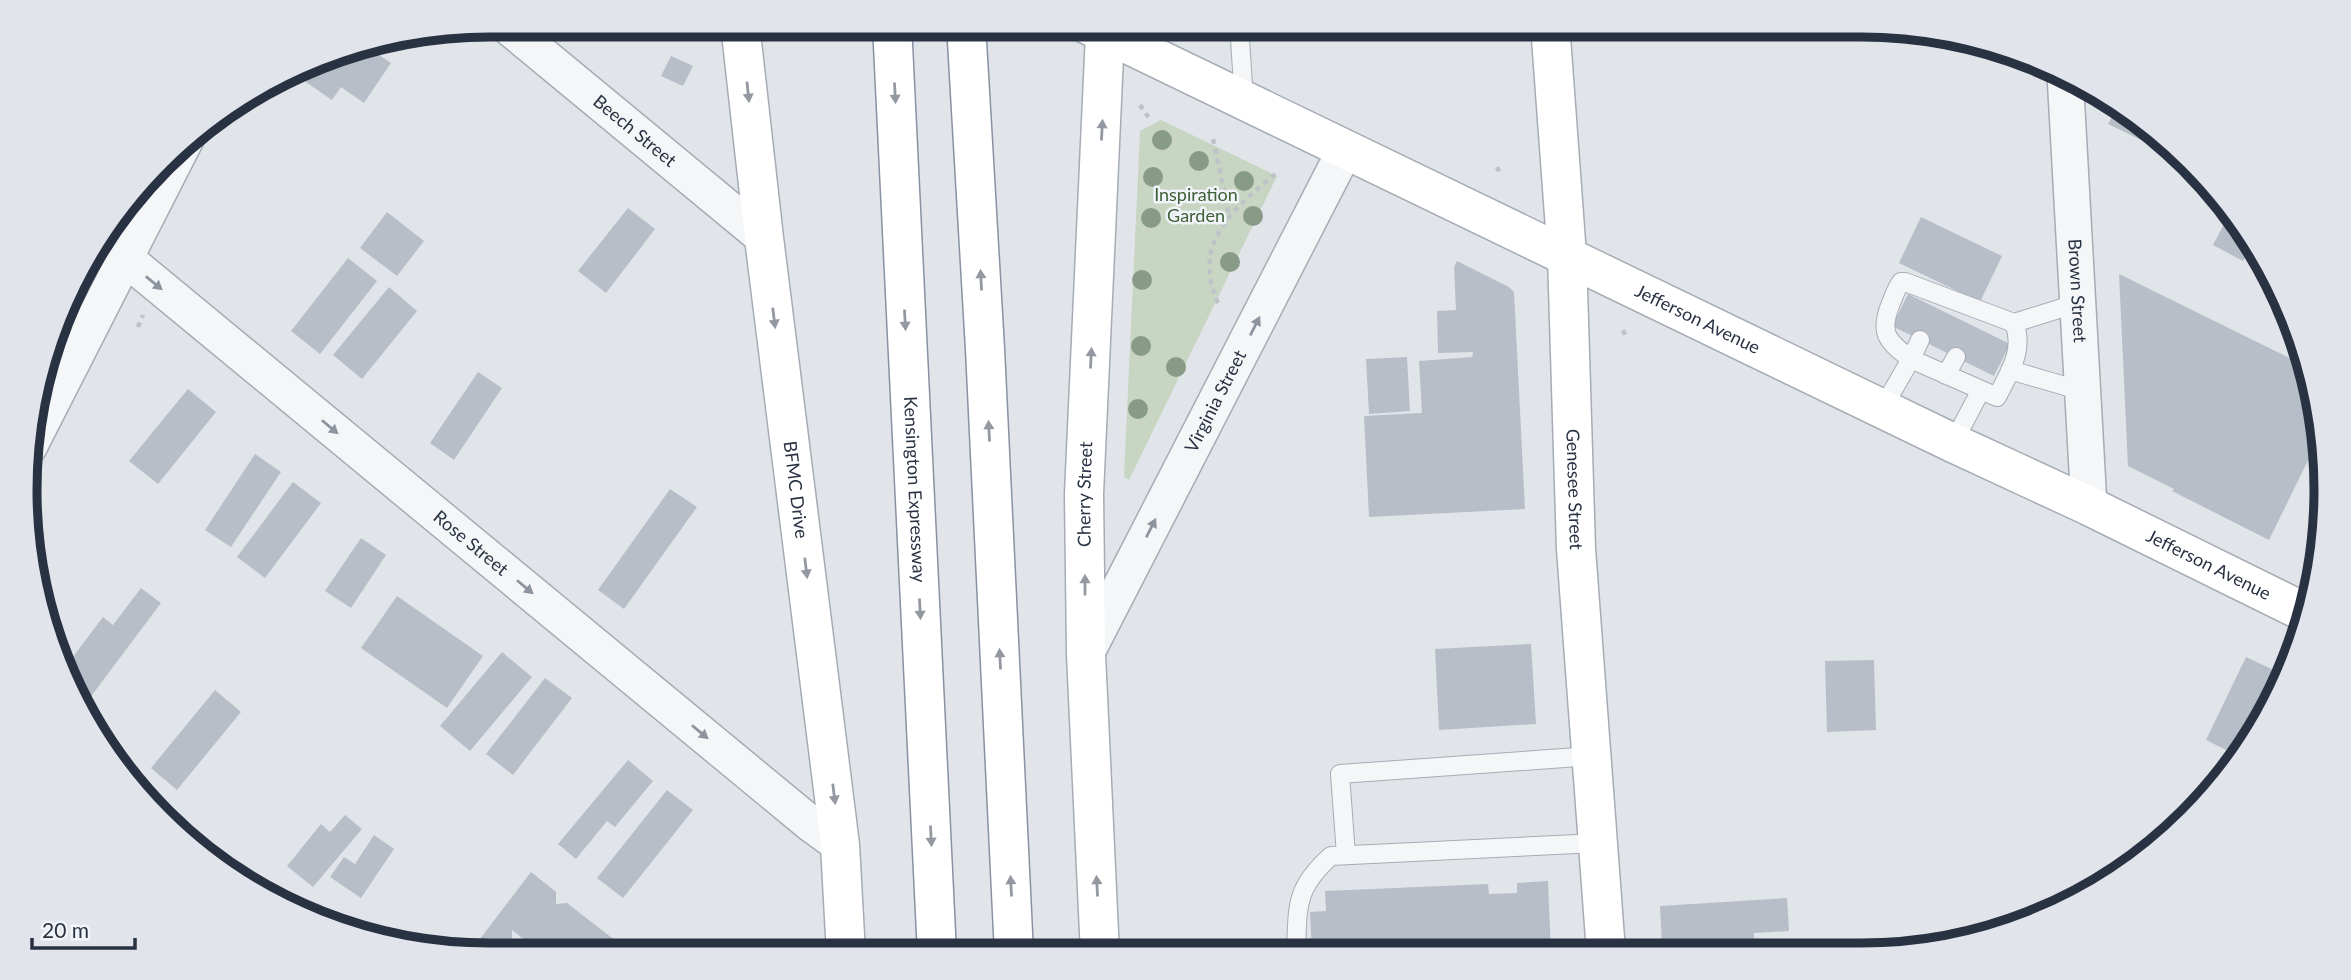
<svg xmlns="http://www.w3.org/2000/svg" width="2351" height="980" viewBox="0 0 2351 980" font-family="Lato,sans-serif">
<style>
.green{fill:#c7d5c2}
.building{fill:#b8bec8}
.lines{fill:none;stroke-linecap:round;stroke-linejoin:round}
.lane-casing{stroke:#a6acb5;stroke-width:20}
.street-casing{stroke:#a6acb5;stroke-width:38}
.secondary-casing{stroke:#a6acb5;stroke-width:41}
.highway-casing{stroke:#8892a2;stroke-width:41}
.path{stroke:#bfc3c9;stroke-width:4.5;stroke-dasharray:5 5;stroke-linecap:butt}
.lane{stroke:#f4f6f8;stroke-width:18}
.street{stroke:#f4f6f8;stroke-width:35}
.secondary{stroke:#fff;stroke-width:38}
.highway{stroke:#fff;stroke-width:38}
.tree{fill:#879b86}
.oneway{fill:#9498a1}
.oneway2{fill:#8e949e}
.labels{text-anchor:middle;stroke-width:5;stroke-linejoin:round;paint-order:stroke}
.street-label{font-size:18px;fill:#293243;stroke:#f1f4f8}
.park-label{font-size:18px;fill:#3e5f35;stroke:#f1f4f8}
.rim{fill:none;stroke:#293243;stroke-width:9}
</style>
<rect width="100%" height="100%" fill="#e1e5ea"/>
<path class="green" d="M1161,120L1277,176L1129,480L1124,477L1140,131Z"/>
<path class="building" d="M364,45L391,63L364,103L341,87L332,100L300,78L310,63L340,49Z
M1984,46L2015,51V61Z
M671,56L693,66L683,86L661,76Z
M2118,104L2168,140L2189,163L2108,124Z
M628,208L655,229L606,293L578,271Z
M2232,209L2253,243L2243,261L2213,245Z
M387,212L424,241L397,276L360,248Z
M1921,217L2002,256L1980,302L1899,263Z
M348,258L377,281L320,354L291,331Z
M1457,261L1509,287L1514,292L1525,509L1369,517L1364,416L1422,413L1419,361L1472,357L1473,352L1438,353L1437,311L1456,310L1454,267Z
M2119,274L2310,368L2321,434L2269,540L2172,491L2174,489L2128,466Z
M389,287L417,311L362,379L333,355Z
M1908,294L2010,344L1994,376L1892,326Z
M1407,357L1410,411L1369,414L1366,359Z
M478,372L502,388L454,460L430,443Z
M188,389L216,412L158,484L129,461Z
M255,454L281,472L231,547L205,530Z
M293,482L321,503L265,578L237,557Z
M670,489L697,507L624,609L598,590Z
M2323,520L2322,551L2321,558L2308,552Z
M361,538L386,555L351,608L325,591Z
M141,588L161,603L83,707L80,705L66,666L103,617L113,625Z
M397,596L483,656L447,708L361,648Z
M1531,644L1536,724L1439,730L1435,649Z
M502,652L532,677L470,751L440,726Z
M2246,657L2280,673L2240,757L2206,740Z
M1874,660L1876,730L1827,732L1825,661Z
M545,678L572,698L513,775L486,754Z
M215,690L241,712L177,790L151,768Z
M628,760L653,781L615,827L607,821L576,859L558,844Z
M667,790L693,810L623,898L597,878Z
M345,815L362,829L313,887L287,866L321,824L330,832Z
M374,835L394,849L361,898L330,877L344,857L355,864Z
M531,872L556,892V904L567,903L634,955H544L512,930V955H490L470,952Z
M1548,881L1551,953H1312L1310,912L1326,911L1325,891L1488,884L1489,894L1517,893V883Z
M1787,898L1789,931L1754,933V941L1662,946L1660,906Z
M1958,933V942L1930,949L1929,934Z"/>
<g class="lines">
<defs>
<path id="lane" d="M1239,24L1244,101
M2014,323L2078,303
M2010,370L2082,391
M1946,375L1956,357
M1882,409L1911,359C1886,341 1879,332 1891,303C1894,296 1896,289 1901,282H1905L2014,323C2025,350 2009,373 1997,397L1911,359L1920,340
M1953,443L1981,390
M1346,855L1340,774L1592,756
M1296,953C1298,907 1294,889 1331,856L1598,843"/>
<g id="street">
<path id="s1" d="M505,24L764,238"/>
<path id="s2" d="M2065,74L2089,506"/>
<path id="s3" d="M102,239L811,824L840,845"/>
<path d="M29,447L187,137"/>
<path id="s4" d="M1086,654L1345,150"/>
</g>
<g id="secondary">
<path id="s5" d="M740,24L764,238L840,845L846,954"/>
<path id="s6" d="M1086,24L1953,443L2089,506L2308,614"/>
<path id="s7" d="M1550,24L1567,256L1576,549L1606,952"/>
<path id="s8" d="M1100,954L1086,654L1084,494L1105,34"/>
</g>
<g id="highway">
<path id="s9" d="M892,24L937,954"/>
<path d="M966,24L985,349L1014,954"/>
<path d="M1105,34V24"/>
</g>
</defs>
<use href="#lane" class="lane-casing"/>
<use href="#street" class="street-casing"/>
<use href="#secondary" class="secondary-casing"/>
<use href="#highway" class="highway-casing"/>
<path class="path" d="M1140,105L1149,118
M1213,139L1229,214
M1497,167L1501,175
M1218,303C1190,241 1236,207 1279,171
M138,327L143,315
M1623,330L1627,339"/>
<use href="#lane" class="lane"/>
<use href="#street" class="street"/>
<use href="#secondary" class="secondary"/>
<use href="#highway" class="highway"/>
</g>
<g class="tree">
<circle cx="1162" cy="140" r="10"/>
<circle cx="1199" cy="161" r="10"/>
<circle cx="1153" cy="177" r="10"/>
<circle cx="1244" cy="181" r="10"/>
<circle cx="1253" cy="216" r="10"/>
<circle cx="1151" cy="218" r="10"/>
<circle cx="1230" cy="262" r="10"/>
<circle cx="1142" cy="280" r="10"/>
<circle cx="1141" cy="346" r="10"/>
<circle cx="1176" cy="367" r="10"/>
<circle cx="1138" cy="409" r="10"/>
</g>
<defs><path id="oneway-solid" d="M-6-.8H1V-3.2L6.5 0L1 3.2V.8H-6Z" transform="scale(1.75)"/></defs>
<g class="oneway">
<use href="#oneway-solid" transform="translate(748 92) rotate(84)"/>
<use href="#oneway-solid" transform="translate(895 93) rotate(87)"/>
<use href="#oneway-solid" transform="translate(1102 130) rotate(-87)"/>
<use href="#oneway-solid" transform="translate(981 280) rotate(-93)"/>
<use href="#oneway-solid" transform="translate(774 318) rotate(83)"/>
<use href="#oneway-solid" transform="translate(905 320) rotate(87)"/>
<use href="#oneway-solid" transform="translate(1091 358) rotate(-87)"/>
<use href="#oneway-solid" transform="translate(989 431) rotate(-93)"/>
<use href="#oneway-solid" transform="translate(806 568) rotate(83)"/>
<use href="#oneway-solid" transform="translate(1085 585) rotate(-90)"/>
<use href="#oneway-solid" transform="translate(920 609) rotate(87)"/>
<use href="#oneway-solid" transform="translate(1000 659) rotate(-93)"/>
<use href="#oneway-solid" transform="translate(834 794) rotate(83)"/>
<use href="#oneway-solid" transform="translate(931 836) rotate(87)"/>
<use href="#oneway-solid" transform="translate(1011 886) rotate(-93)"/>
<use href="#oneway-solid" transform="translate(1097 886) rotate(-93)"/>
</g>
<g class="oneway2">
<use href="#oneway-solid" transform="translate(154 283) rotate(39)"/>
<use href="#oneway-solid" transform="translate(1255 326) rotate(-63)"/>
<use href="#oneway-solid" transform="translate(330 427) rotate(40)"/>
<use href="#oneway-solid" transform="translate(1151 528) rotate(-63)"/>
<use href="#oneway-solid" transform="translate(525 587) rotate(40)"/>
<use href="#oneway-solid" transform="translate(700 732) rotate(40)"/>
</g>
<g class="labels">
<g class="street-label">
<text dy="6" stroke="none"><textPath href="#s1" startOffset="168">Beech Street</textPath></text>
<text dy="6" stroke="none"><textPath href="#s2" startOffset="217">Brown Street</textPath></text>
<text dy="6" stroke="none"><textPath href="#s6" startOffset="679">Jefferson Avenue</textPath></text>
<text dy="6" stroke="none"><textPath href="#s4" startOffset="284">Virginia Street</textPath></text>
<text dy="6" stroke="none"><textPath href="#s5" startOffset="469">BFMC Drive</textPath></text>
<text dy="6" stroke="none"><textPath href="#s9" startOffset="466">Kensington Expressway</textPath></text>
<text dy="6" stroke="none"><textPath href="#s7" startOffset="466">Genesee Street</textPath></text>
<text dy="6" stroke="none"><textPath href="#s8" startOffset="460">Cherry Street</textPath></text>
<text dy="6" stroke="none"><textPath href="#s3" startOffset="478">Rose Street</textPath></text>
<text dy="6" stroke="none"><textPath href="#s6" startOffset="1246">Jefferson Avenue</textPath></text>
</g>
<g class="park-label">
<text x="1196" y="201">Inspiration<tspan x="1196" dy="21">Garden</tspan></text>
</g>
</g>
<path d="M0 0H2351V980H0ZM490 37H1861A453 453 0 0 1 2314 490V490A453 453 0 0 1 1861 943H490A453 453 0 0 1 37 490V490A453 453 0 0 1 490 37Z" fill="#e1e4ea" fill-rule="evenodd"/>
<path class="rim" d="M490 37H1861A453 453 0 0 1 2314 490V490A453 453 0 0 1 1861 943H490A453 453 0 0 1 37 490V490A453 453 0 0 1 490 37Z"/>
<path d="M32 938v10h103v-10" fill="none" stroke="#293243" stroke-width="3.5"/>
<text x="42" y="938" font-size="21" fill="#293243" stroke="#f1f4f8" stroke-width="5" paint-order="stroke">20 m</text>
</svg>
